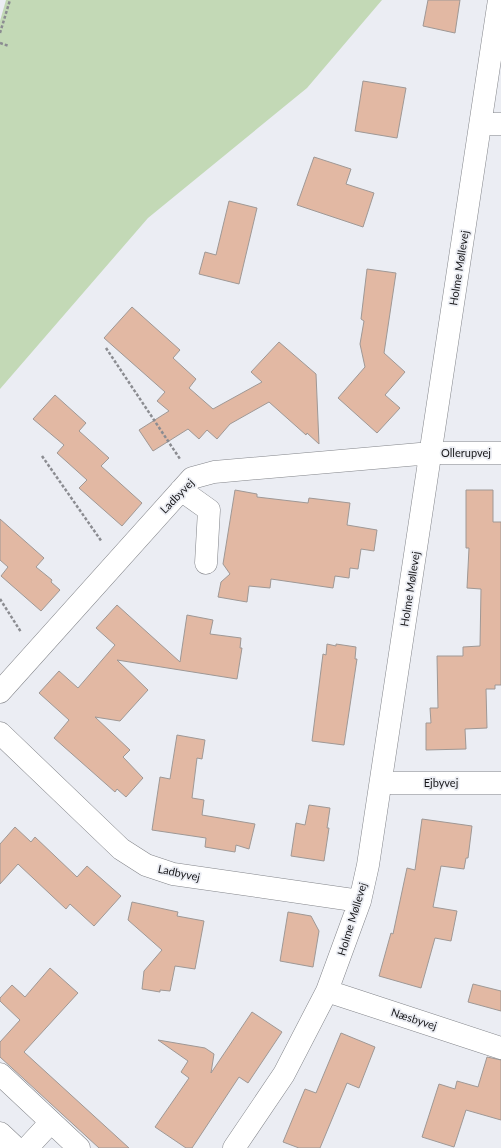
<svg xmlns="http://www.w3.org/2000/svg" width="501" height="1148" viewBox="0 0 501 1148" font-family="Lato,sans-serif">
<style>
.park{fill:#c3d9b6}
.building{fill:#e2b8a3;stroke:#9f9895}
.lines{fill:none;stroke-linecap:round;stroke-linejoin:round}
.minor-casing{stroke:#83858a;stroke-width:23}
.path{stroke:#8b8c91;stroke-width:2.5;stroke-dasharray:3 2;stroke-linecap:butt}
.minor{stroke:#fff;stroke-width:22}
.labels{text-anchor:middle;stroke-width:3.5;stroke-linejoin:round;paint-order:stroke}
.street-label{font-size:11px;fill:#18181b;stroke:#ebedf3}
</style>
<rect width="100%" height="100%" fill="#ebedf3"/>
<path class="park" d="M6,0H382L307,88L148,218L0,389V21Z"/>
<path class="building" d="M428,0H460L455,33L423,26Z
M363,81L406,88L397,138L355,131Z
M314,157L351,169L346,184L374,193L363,227L297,205Z
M229,201L257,208L239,284L199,274L205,252L216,255Z
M367,269L396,273L384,353L405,372L385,395L400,408L377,433L338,398L365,367L360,344L364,321L361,319Z
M132,307L180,350L173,358L196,379L189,388L213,409L262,382L251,372L279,342L316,374L319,444L307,433L306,435L269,402L230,424L217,439L207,430L199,439L188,429L153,451L139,430L169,411L157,401L165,392L104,338Z
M55,395L86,423L79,431L109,458L101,466L142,503L122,526L79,488L87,480L57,453L64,445L33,419Z
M235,490L257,494V497L308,503L309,498L350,503L347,525L377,530L374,551L361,549L358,569L350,568L349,578L335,576L333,588L271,579L270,588L249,586L247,602L218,597L221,582L230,574L223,564Z
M466,490H493V522H501V685H495V689H486L487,728L465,729L466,749L426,750V723H431L430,708H438L437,656H463V647L480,646L481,589L467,588L469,548H466Z
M0,519L44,558L36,567L52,580L51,582L60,590L41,611L1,576L8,567L0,560Z
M117,605L180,662L187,615L213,620L210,634L241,638L240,648H242L237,679L117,660L148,690L120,721L95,717L130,750L123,757L143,778L126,797L117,789L115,792L54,738L69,720L39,693L59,671L78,688L115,645L96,628Z
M327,644L336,646V644L356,647L355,659H357L344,745L312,741L323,654L326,655Z
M177,735L205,740L202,759L197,758L192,798L204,800L202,815L255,824L249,849L236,845L235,852L205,847L206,838L152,830L160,777L170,779Z
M309,805L330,808L327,828H329L324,861L291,856L296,823L305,825Z
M422,819L472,826L468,858H466L464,869L441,866L433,907L457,911L451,941L435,938L421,988L379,976L391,933L393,934L407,868L415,870Z
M15,827L31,842L35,837L77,877L87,866L121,896L94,926L70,904L66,909L18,864L0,884V844Z
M132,902L178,912L177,916L204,921L195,969L175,966L170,991L160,990V992L142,989L144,971L162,950L128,920Z
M288,912L311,916L319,931L313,967L280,961Z
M50,968L78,993L24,1052L129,1148H99L0,1057V1042L20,1020L0,1001V998L12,985L25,997Z
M473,984L501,991V1011L468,1002Z
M252,1012L282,1032L248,1083L239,1077L192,1148H186L155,1127L189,1078L181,1072L188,1061L158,1040L205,1048L214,1054L211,1073Z
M341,1033L375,1047L359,1088L347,1083L320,1148H299L283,1142L305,1089L316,1093Z
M487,1057L501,1060V1120L466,1110L454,1147L422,1137L439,1084L455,1089L457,1081L478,1087Z"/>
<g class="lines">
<defs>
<path id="minor" d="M481,124H501
M181,490L209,510L206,563
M0,692L192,478L214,472L431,453H501
M0,733L121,849L146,865L173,874L360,901
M381,783H501
M327,991L501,1048
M0,1074L79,1148
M0,1133L16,1148
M27,1148L51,1122
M234,1148L284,1074L327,991L360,901L368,865L499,0"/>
</defs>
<use href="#minor" class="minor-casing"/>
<path class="path" d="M0,33L10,0
M0,43L9,46
M106,348L180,459
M42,456L102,542
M0,599L21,632"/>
<use href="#minor" class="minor"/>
</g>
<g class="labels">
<g class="street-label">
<text transform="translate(459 268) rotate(-81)" y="4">Holme Møllevej</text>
<text x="466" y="457">Ollerupvej</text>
<text transform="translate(177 496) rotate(-46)" y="4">Ladbyvej</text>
<text transform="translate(410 589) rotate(-81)" y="4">Holme Møllevej</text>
<text x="441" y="787">Ejbyvej</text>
<text transform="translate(179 873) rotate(12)" y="4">Ladbyvej</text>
<text transform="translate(352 919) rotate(-73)" y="4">Holme Møllevej</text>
<text transform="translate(414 1019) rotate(18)" y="4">Næsbyvej</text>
</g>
</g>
</svg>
